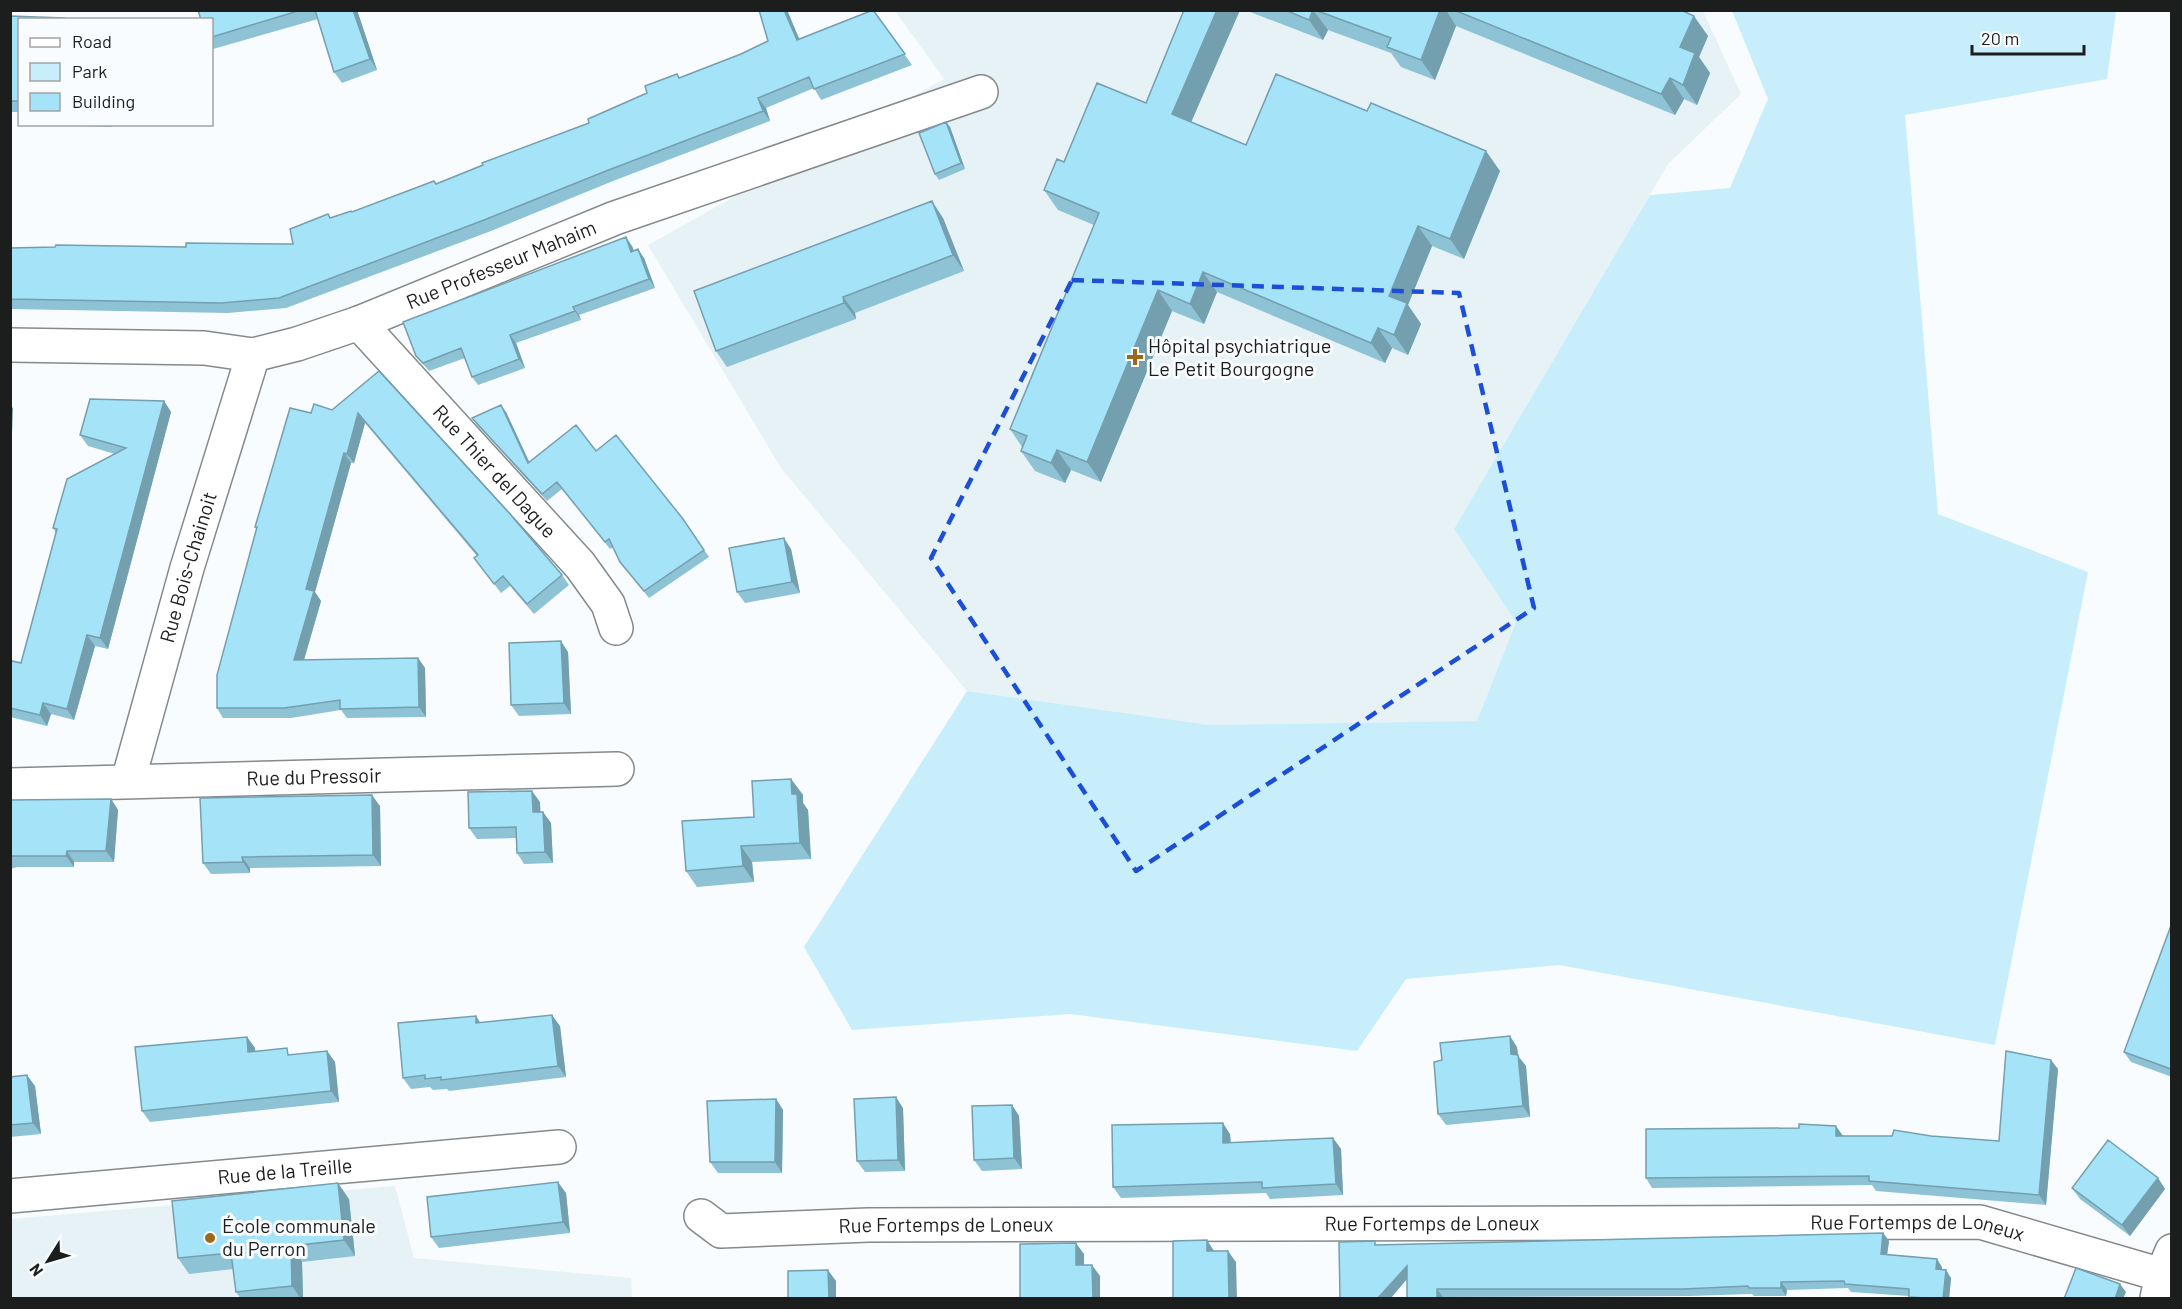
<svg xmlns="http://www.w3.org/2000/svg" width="2182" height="1309" viewBox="0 0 2182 1309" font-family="Barlow,sans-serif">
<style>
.built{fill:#e6f2f6}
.green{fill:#c8eefc}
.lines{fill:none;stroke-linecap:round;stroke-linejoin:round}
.street-casing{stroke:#86898a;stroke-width:36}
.street{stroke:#fff;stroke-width:33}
.wall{fill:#8ec3d6}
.shaded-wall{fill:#749fae}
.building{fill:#a5e3f9;stroke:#749fae;stroke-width:1.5}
.marked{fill:none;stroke:#1d4ed8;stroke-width:4.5;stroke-dasharray:12 8;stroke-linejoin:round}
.poi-dot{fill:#9a691d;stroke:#f9fcfe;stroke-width:2}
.labels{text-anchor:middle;stroke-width:6;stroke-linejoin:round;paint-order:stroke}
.street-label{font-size:20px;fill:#1c1d1d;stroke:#f9fcfe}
.poi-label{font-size:20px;fill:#1c1d1d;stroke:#f9fcfe;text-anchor:start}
</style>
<rect width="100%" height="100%" fill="#f9fcfe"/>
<path class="built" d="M895,11H1703L1741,94L1668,164L1454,529L1516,622L1477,721L1210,725L967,691L781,468L648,245L944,79Z
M395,1186L414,1258L631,1278L632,1298H11V1219Z"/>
<path class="green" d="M1732,11H2116L2107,79L1905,115L1938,514L2088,572L1995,1045L1559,965L1406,979L1357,1051L1070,1014L852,1030L804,947L967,691L1210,725L1477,721L1516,622L1454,529L1650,195L1730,188L1768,99Z"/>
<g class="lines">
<defs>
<g id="street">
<path id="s1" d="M359,323L580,565L608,604L616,628"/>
<path id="s2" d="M10,345L204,348L253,355L297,344L359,323L615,218L981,92"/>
<path id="s3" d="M128,781L187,568L253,355"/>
<path id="s4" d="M10,785L617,769"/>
<path id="s5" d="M10,1196L559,1147"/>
<path id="s6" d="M701,1216L721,1231L868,1225L1980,1222L2162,1275"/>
<path d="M2157,1298L2162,1275L2172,1251"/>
</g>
</defs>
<use href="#street" class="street-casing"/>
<use href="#street" class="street"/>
</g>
<path class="wall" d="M198,10H357L377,70L342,83L334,72L318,19L213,49L212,46V20Z
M759,10H787L799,39L873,10L912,65L821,100L814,88L766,108L770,121L613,181L491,231L286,308L228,313L10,309V248L186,247L293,244L331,218L352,212L436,184L589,123L647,93L680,78L741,54L768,41Z
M1240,10L1191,122L1246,145L1500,171L1464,259L1432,246L1408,305L1421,324L1408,355L1392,348L1385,363L1217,292L1204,324L1172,311L1101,482L1071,470L1065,483L1035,471L1021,451L1022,447L1010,429L1094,225L1058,210L1044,190L1064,162L1146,103Z
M1245,10H1681L1708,36L1699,57L1710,73L1697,105L1684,99L1675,115L1456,26L1435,80L1401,67L1391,53L1328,30L1323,40Z
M10,16L64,18L66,20H20V112H10Z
M946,122L950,127L965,169L939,180L935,174Z
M28,124H121L110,127Z
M943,218L964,271L855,313L856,319L727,367L716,351Z
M632,246L634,251L644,258L655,288L579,315L581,320L516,343L525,368L478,385L472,377L465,358L429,371L416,356Z
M379,371L562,575L569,585L534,614L510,586L501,593L481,567L477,556L365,423L354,463H351L315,592L321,601L304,660L418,658L425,668L426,717L347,718L341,710L291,718H223L217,708L257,530L255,527L311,413L332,410Z
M164,401L171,412L108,649L95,646L74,720L51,714L47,726L10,717V667L21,663L56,533L53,528L115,454L88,446L80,435Z
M506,412L529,462L596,451L683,519L709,557L649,598L620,562L613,547L610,549L562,489L547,501L477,425L472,418Z
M791,549L800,593L745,603L737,592Z
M568,652L571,714L519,716L511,705Z
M791,779L803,795V803L808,810L811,859L752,862L754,882L697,887L686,871L754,817Z
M111,799L118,810L114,862H74V867H17L10,869V800Z
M540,802V812H543L551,823L553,863L524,864L517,853L516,838L477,839L469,828Z
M380,806L381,866L250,868V873L211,874L203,863Z
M2172,923V1077L2131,1062L2124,1052Z
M481,1023L560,1026L566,1077L449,1091L447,1089L433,1090L430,1087L411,1089L403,1078Z
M247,1037L255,1048V1052L291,1055L327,1051L335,1062L339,1102L150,1122L142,1111Z
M1517,1047L1518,1056L1526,1066L1530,1117L1446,1125L1438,1114Z
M2058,1069L2046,1205L1876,1191L1872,1185L1652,1188L1646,1178L1931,1136L1999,1141Z
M10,1077L35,1086L41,1134L10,1137Z
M776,1099L783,1110L782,1173H718L710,1162Z
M1012,1105L1019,1116L1022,1169L982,1171L974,1160Z
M903,1108L905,1171L865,1172L857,1161Z
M1230,1134L1231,1143L1333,1138L1341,1149L1343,1195L1270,1199L1266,1193L1121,1198L1113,1187Z
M2158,1178L2165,1189L2130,1236L2080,1199L2072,1188Z
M566,1193L570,1233L439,1248L431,1237Z
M349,1199L355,1256L302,1262L303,1299H241L236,1292L233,1269L189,1274L178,1258Z
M1883,1233L1889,1241L1887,1255L1942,1267V1270L1951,1278L1949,1299H1910L1909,1296L1851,1292L1848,1288L1787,1290L1786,1296H1754L1752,1294L1689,1296L1443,1297V1299H1407V1279L1390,1299H1340L1377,1245Z"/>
<path class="shaded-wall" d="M353,10H357L377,70L370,59Z
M784,10H787L804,50L797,40Z
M1217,10H1240L1186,134L1172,114Z
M1313,10L1328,30L1323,40L1309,20Z
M1440,10H1446L1456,26L1435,80L1421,60Z
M1694,16L1708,36L1699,57L1710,73L1697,105L1683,85L1680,47Z
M1670,78L1684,99L1675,115L1661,94Z
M758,98L766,108L770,121L763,111Z
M946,122L950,127L965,169L961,163Z
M1486,151L1500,171L1464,259L1450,239Z
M932,201L943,218L964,271L953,255Z
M1418,226L1432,246L1408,305L1421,324L1408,355L1394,335L1389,296Z
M626,237L632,246L637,260L631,252Z
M638,249L644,258L655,288L649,279Z
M1203,272L1217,292L1204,324L1190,304Z
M1158,290L1172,311L1101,482L1087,462Z
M843,297L855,313L856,319L844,303Z
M573,307L579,315L581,320L575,311Z
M1378,328L1392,348L1385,363L1371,343Z
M510,335L516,343L525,368L519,359Z
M164,401L171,412L108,649L100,638Z
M10,405L13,408L11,460L10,459Z
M501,405L506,412L533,470L528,463Z
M358,413L365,423L354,463L347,454Z
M1057,450L1071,470L1065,483L1051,463Z
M344,453L351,463L315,592L321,601L301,670L294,660L306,589Z
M784,538L791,549L800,593L792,582Z
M87,635L95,646L74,720L67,709Z
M561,641L568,652L571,714L564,703Z
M418,658L425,668L426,717L419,707Z
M43,703L51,714L47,726L40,715Z
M791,779L803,795V803L808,810L811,859L800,843L792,794Z
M532,791L540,802L541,823L533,812Z
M372,795L380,806L381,866L373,855Z
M111,799L118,810L114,862L106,851Z
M543,812L551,823L553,863L545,852Z
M741,846L752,862L754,882L743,866Z
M67,851L74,862V867L66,856Z
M242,857L250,868V873L243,862Z
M552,1015L560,1026L566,1077L558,1066Z
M476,1016L483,1027L476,1023Z
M1510,1036L1517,1047L1518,1056L1526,1066L1530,1117L1523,1106L1511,1054Z
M247,1037L255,1048L256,1063L248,1052Z
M327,1051L335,1062L339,1102L331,1091Z
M2051,1060L2058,1069L2046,1205L2039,1195Z
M27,1075L35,1086L41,1134L33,1123Z
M896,1097L903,1108L905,1171L898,1160Z
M776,1099L783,1110L782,1173L775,1162Z
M1012,1105L1019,1116L1022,1169L1014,1158Z
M1223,1123L1230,1134L1231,1154L1223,1143Z
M1836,1126L1843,1136H1836Z
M1333,1138L1341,1149L1343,1195L1336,1184Z
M2158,1178L2165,1189L2130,1236L2122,1225Z
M558,1182L566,1193L570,1233L563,1222Z
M338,1183L349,1199L355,1256L344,1240Z
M1883,1233L1889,1241L1886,1262L1881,1254Z
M1207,1240L1214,1251H1207Z
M1076,1243L1084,1254V1276L1076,1265Z
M291,1246L302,1262L303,1299H301L292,1286Z
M1228,1251L1236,1262L1237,1299H1229Z
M1937,1259L1942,1267L1941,1277L1936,1269Z
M1092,1265L1100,1276V1299H1093Z
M1407,1266L1412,1273L1390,1299H1377Z
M828,1270L836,1281V1299H829Z
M1946,1270L1951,1278L1949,1299H1943Z
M1781,1282L1787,1290L1786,1296L1781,1288Z
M2120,1284L2126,1292L2123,1299H2115Z
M1437,1289L1443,1297V1299H1437Z"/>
<path class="building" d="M198,10H301L212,37V20H201Z
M315,10H353L370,59L334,72Z
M759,10H784L797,40L873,10L905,54L814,89L809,77L758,98L763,111L606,171L484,220L279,298L221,303L10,299V248L55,247L56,245L186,247V243L293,244L290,229L328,214L330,218L351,211L352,212L434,181L436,184L483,165L482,163L589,123L588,119L647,93L645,86L677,74L679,78L741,54L768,41Z
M1184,10H1217L1172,114L1246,145L1276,74L1367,111L1371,103L1486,151L1450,239L1418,226L1389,296L1407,303L1394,335L1378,328L1371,343L1203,272L1190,304L1158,290L1087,462L1057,450L1051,463L1021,451L1027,436L1010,429L1099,213L1044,190L1057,159L1064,162L1097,83L1146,103Z
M1285,10H1313L1309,20Z
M1315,10H1440L1421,60L1387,47L1391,38Z
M1454,10H1681L1694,16L1680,47L1695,53L1683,85L1670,78L1661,94Z
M10,16L64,18V20H20V101H10Z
M946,122L961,163L935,174L919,133Z
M932,201L953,255L843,297L844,303L716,351L694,291Z
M626,237L631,252L638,249L649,279L573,307L575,311L510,335L519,359L472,377L461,348L423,363L416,356L403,322Z
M379,371L510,514L562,575L527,604L503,576L494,584L474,558L478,555L358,413L347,454L344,453L306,589L314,591L294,660L418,658L419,707L340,709V700L284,708H217V675L257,527H255L290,408L311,413L314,404L332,410Z
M90,399L164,401L100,638L87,635L67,709L43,703L40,715L10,708V667L12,661L21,663L57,529L53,528L67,479L126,448L80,435Z
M501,405L528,463L576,425L596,451L616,435L683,519L704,550L644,591L620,562L609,539L605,542L557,482L542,494L472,418Z
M784,538L792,582L737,592L729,548Z
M561,641L564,703L511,705L509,643Z
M791,779L792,794H797L800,843L741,846L743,866L686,871L682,821L754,817L752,781Z
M532,791L533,812H543L545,852L517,853L516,827L469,828L468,792Z
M372,795L373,855L242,857L243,862L203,863L200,798Z
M111,799L106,851H67L66,856H10V800Z
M2172,923V1067L2171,1069L2124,1052Z
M552,1015L558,1066L441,1080V1077L425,1079V1075L403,1078L398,1023L476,1016V1023Z
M1510,1036L1511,1054L1518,1055L1523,1106L1438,1114L1434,1062L1442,1060L1440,1043Z
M247,1037L248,1052L287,1048L288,1055L327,1051L331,1091L142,1111L135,1047Z
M2006,1051L2051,1060L2039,1195L1869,1181V1176L1646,1178V1129L1799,1128V1124L1836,1126V1136H1892L1894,1130L1931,1136L1999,1141Z
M27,1075L33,1123L10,1125V1077Z
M896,1097L898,1160L857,1161L854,1099Z
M776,1099L775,1162H710L707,1101Z
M1012,1105L1014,1158L974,1160L972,1106Z
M1223,1123V1143L1333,1138L1336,1184L1262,1188V1182L1113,1187L1112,1125Z
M2108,1140L2158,1178L2122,1225L2072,1188Z
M558,1182L563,1222L431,1237L427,1197Z
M338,1183L344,1240L291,1246L292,1286L236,1292L231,1253L178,1258L172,1201Z
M1883,1233L1881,1254L1937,1259L1936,1269L1946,1270L1943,1299L1909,1297V1289L1845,1284L1844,1281L1781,1282V1288H1749L1748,1286L1684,1289H1437V1299H1407V1266L1377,1299H1340L1339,1242L1375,1241V1245Z
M1207,1240V1251H1228L1229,1299H1173V1241Z
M1076,1243V1265H1092L1093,1299H1020V1244Z
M2076,1268L2120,1284L2115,1299H2064Z
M828,1270L829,1299H788V1271Z"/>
<path class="marked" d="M1072,280L1459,293L1534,608L1136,871L931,558Z"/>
<g class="poi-dot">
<path d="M1132 348h6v6h6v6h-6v6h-6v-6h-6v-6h6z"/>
<circle cx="210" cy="1238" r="6"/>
</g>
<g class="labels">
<g class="street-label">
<text dy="7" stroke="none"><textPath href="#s2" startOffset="508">Rue Professeur Mahaim</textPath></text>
<text dy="7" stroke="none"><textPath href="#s1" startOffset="201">Rue Thier del Dague</textPath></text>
<text dy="7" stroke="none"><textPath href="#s3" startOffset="222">Rue Bois-Chainoit</textPath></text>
<text dy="7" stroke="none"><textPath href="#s4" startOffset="304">Rue du Pressoir</textPath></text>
<text dy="7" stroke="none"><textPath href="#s5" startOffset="276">Rue de la Treille</textPath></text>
<text dy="7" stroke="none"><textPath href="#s6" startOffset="736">Rue Fortemps de Loneux</textPath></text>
<text dy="7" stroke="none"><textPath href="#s6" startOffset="250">Rue Fortemps de Loneux</textPath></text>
<text dy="7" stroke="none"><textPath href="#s6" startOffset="1222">Rue Fortemps de Loneux</textPath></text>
</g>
<g class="poi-label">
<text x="1148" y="353">Hôpital psychiatrique<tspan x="1148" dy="23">Le Petit Bourgogne</tspan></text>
<text x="222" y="1233">École communale<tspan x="222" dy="23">du Perron</tspan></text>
</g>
</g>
<rect width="2182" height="1309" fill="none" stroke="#1c1d1d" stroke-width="24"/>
<rect x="18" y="18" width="195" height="108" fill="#f9fcfe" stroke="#a1a3a4" stroke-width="1.5"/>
<rect x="30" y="38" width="30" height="9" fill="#ffffff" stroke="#a1a3a4" stroke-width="1.5"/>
<text x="72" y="48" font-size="18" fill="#1c1d1d">Road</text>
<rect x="30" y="63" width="30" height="18" fill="#c8eefc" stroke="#a1a3a4" stroke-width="1.5"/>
<text x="72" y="78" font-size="18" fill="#1c1d1d">Park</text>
<rect x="30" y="93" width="30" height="18" fill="#a5e3f9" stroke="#a1a3a4" stroke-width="1.5"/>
<text x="72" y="108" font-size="18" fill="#1c1d1d">Building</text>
<g transform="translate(48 1261) rotate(233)" stroke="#f9fcfe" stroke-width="4.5" paint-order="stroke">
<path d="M0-4.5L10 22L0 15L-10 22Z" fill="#1c1d1d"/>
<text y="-9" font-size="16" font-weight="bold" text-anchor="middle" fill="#1c1d1d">N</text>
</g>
<path d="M1972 45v9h112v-9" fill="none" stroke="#1c1d1d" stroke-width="3"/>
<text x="1981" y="45" font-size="18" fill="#1c1d1d" stroke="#f9fcfe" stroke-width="4.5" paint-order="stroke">20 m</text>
</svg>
